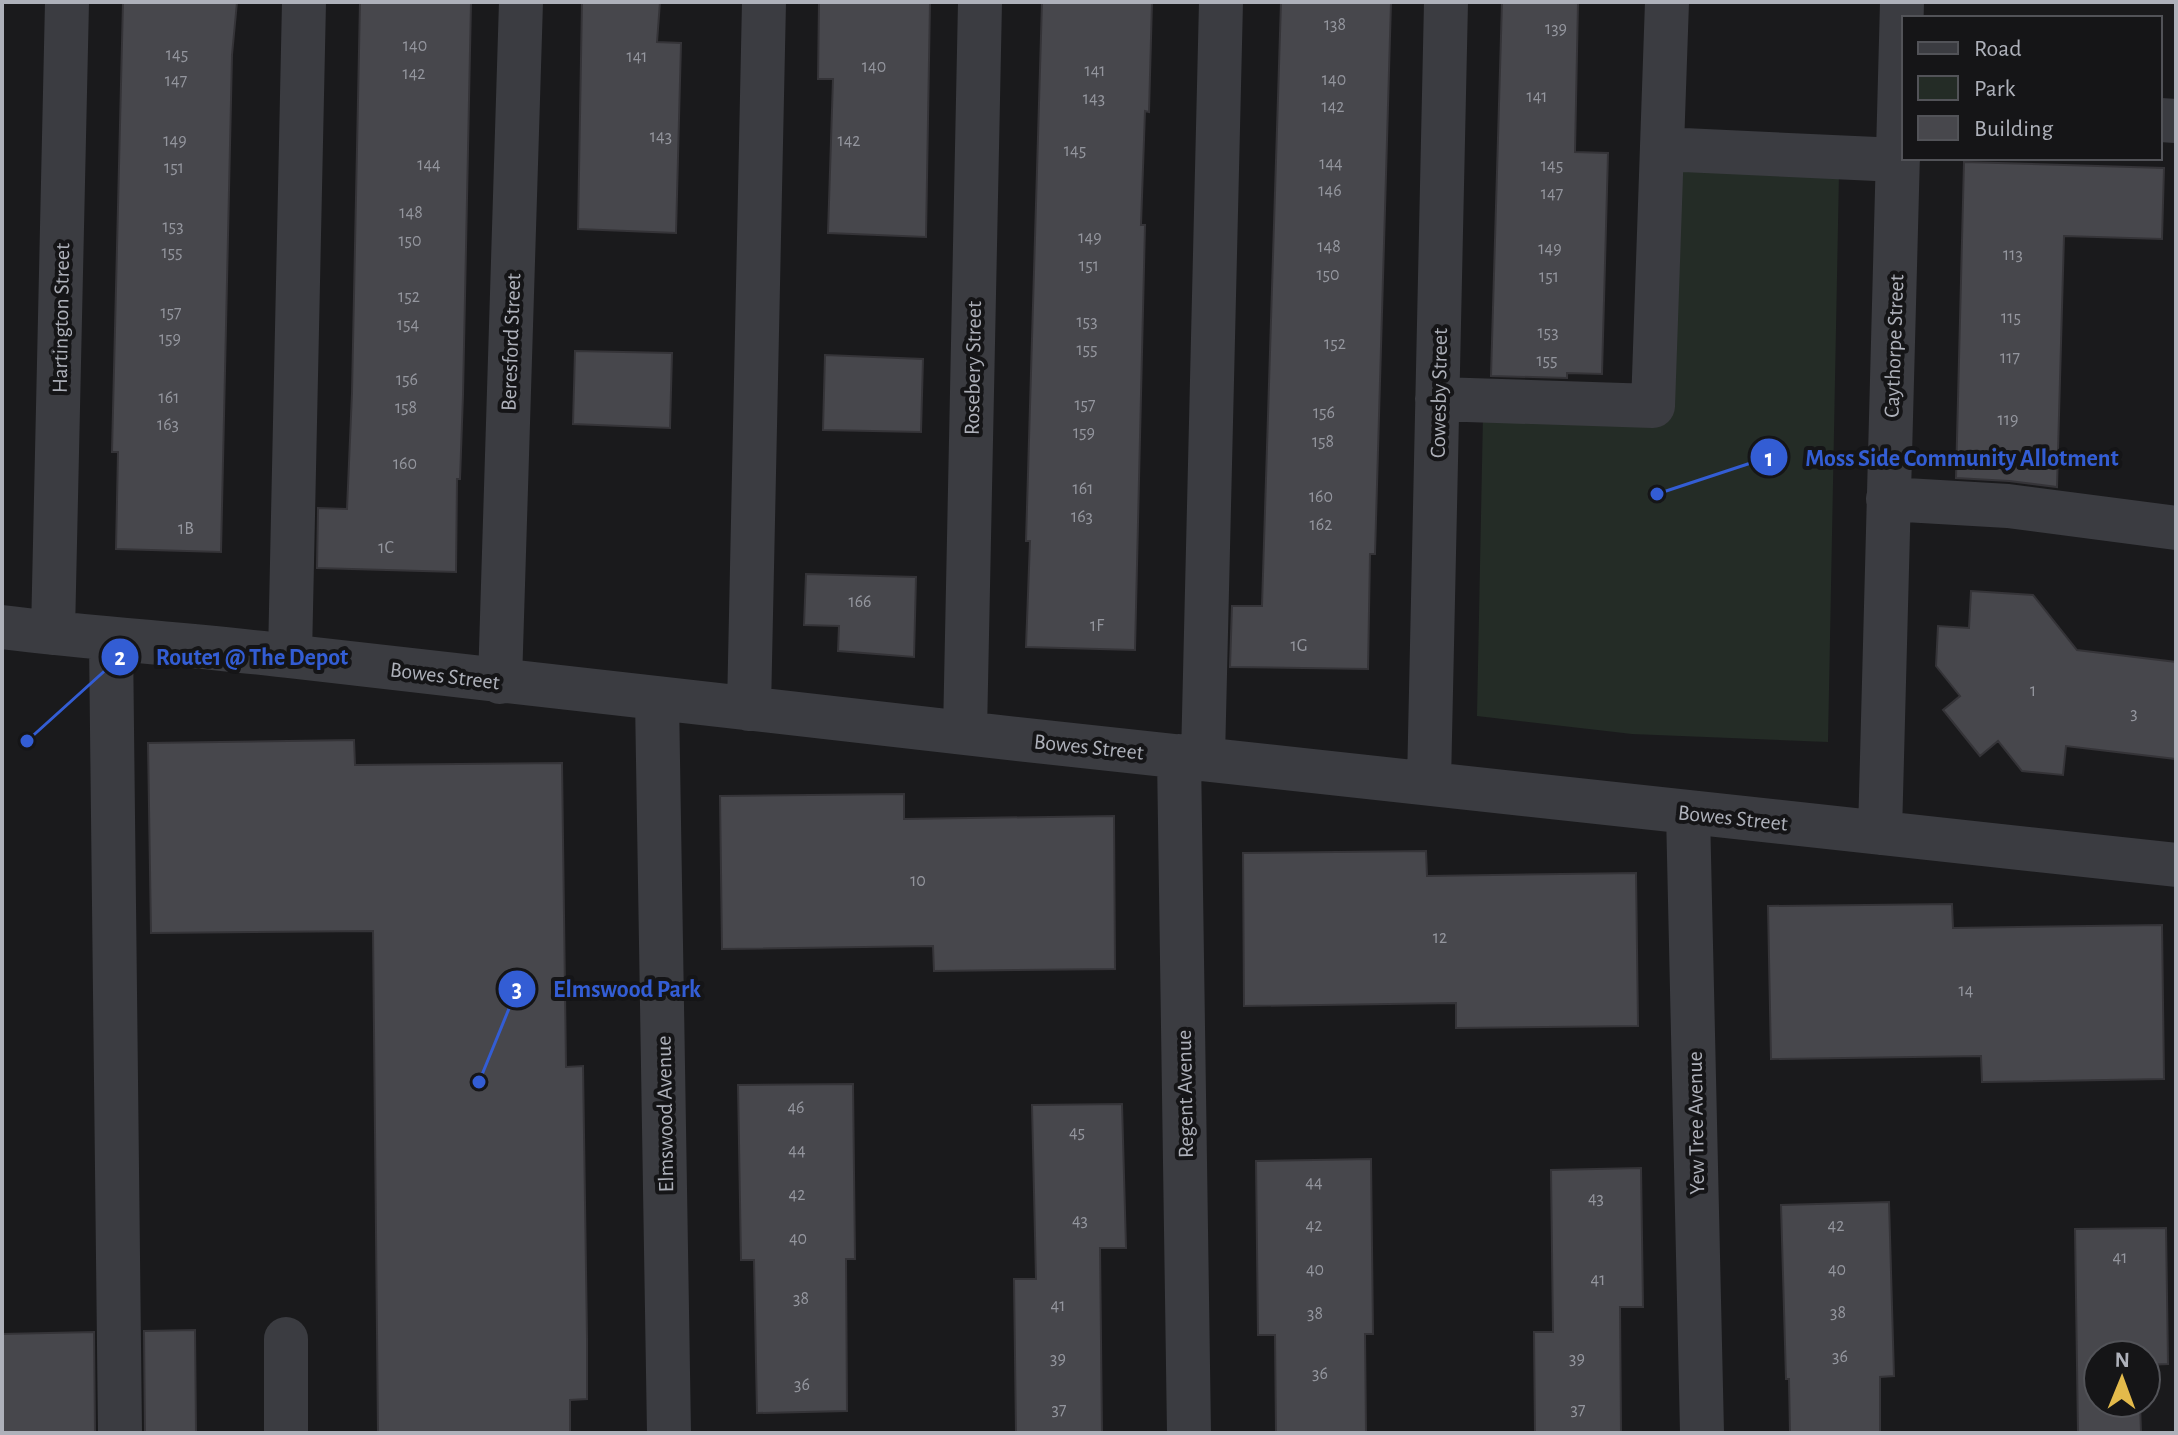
<svg xmlns="http://www.w3.org/2000/svg" width="2178" height="1435" viewBox="0 0 2178 1435" font-family="'Alegreya Sans',sans-serif">
<style>
.green{fill:#242c26}
.building{fill:#47474c;stroke:#353438;stroke-width:2}
.lines{fill:none;stroke-linecap:round;stroke-linejoin:round}
.minor{stroke:#3b3c41;stroke-width:44}
.labels{text-anchor:middle;stroke-width:8;stroke-linejoin:round;paint-order:stroke}
.number-label{font-size:18px;fill:#94969e}
.street-label{font-size:22px;fill:#aeb1ba;stroke:#151517}
.leader{fill:none;stroke:#335dd4;stroke-width:3}
.callout-dot{fill:#335dd4;stroke:#151517;stroke-width:3}
.mark-label{font-size:24px;text-anchor:middle;font-weight:bold;fill:#fff}
.callout-label{font-size:24px;text-anchor:middle;font-weight:bold;fill:#335dd4;stroke:#151517;stroke-width:8;stroke-linejoin:round;paint-order:stroke}
</style>
<rect width="100%" height="100%" fill="#1a1a1c"/>
<path class="green" d="M1676,165L1839,173L1828,742L1632,734L1477,716L1483,415L1667,420Z"/>
<path class="building" d="M123,2H237L232,55L221,552L116,549L118,452H112Z
M360,2H471L463,395L460,479H457L456,572L317,568L318,508L347,509L352,393Z
M582,2H660L657,42L681,43L676,233L578,229Z
M819,2H930L926,237L828,233L833,79H818Z
M1042,2H1152L1149,112L1145,111L1141,225H1145L1135,650L1026,647L1030,541H1026Z
M1281,2H1391L1375,554H1370L1368,669L1230,667L1232,606H1262Z
M1502,2H1578L1575,152L1608,153L1602,374L1567,373V378L1491,376Z
M1964,162L2164,168L2162,239L2064,236L2057,487L2009,481L1956,478Z
M575,351L672,353L670,428L573,424Z
M825,355L923,359L921,432L823,430Z
M806,574L916,577L914,657L838,651L839,626L804,625Z
M1971,591L2033,595L2077,650L2176,662V759L2066,746L2063,775L2022,771L1998,741L1980,756L1943,710L1960,696L1936,666L1938,626L1969,628Z
M354,740L355,765L562,763L566,1067L583,1066L587,1338V1399L570,1400V1433H378L373,931L151,933L148,743Z
M904,794V819L1114,816L1115,969L934,971L933,946L722,949L720,796Z
M1426,851L1427,876L1636,873L1638,1026L1456,1028V1003L1244,1006L1243,853Z
M1952,904L1953,928L2162,925L2164,1079L1982,1082L1981,1056L1771,1059L1768,906Z
M853,1084L855,1259H846L847,1411L757,1413L754,1260H741L738,1085Z
M1122,1104L1126,1248H1100L1102,1433H1016L1014,1279H1036L1032,1105Z
M1371,1159L1373,1334H1365L1366,1433H1276L1275,1335H1258L1256,1161Z
M1641,1168L1643,1307H1620L1621,1433H1535L1534,1332H1553L1551,1170Z
M1889,1202L1894,1376L1880,1377V1433H1790L1789,1379H1786L1781,1205Z
M2166,1228L2168,1364L2146,1365V1355H2098V1403H2140L2141,1433H2078L2075,1229Z
M195,1330L196,1433H145L144,1331Z
M94,1332L95,1433H2V1334Z"/>
<g class="lines">
<path class="minor" d="M2160,120L2176,121
M1662,149L1898,160
M1437,399L1653,406L1667,2
M1888,499L2008,506L2176,528
M2,627C100,639 199,645 297,657C923,730 1549,798 2176,865
M53,633L67,2
M111,640L120,1433
M290,656L304,2
M500,682L521,2
M657,699L669,1433
M749,709L764,2
M965,733L980,2
M1179,756L1189,1433
M1203,758L1221,2
M1429,783L1446,2
M1688,812L1702,1433
M1880,833L1902,2
M286,1339V1433"/>
</g>
<g class="labels">
<g class="number-label">
<text x="1335" y="30">138</text>
<text x="1556" y="34">139</text>
<text x="415" y="51">140</text>
<text x="177" y="60">145</text>
<text x="637" y="62">141</text>
<text x="874" y="72">140</text>
<text x="1095" y="76">141</text>
<text x="414" y="79">142</text>
<text x="1334" y="85">140</text>
<text x="176" y="86">147</text>
<text x="1537" y="102">141</text>
<text x="1094" y="104">143</text>
<text x="1333" y="112">142</text>
<text x="661" y="142">143</text>
<text x="175" y="146">149</text>
<text x="849" y="146">142</text>
<text x="1075" y="156">145</text>
<text x="1331" y="169">144</text>
<text x="429" y="170">144</text>
<text x="1552" y="171">145</text>
<text x="174" y="173">151</text>
<text x="1330" y="196">146</text>
<text x="1552" y="199">147</text>
<text x="411" y="218">148</text>
<text x="173" y="232">153</text>
<text x="1090" y="243">149</text>
<text x="410" y="246">150</text>
<text x="1329" y="252">148</text>
<text x="1550" y="254">149</text>
<text x="172" y="258">155</text>
<text x="2013" y="260">113</text>
<text x="1089" y="271">151</text>
<text x="1328" y="280">150</text>
<text x="1549" y="282">151</text>
<text x="409" y="302">152</text>
<text x="171" y="318">157</text>
<text x="2011" y="323">115</text>
<text x="1087" y="327">153</text>
<text x="408" y="330">154</text>
<text x="1548" y="338">153</text>
<text x="170" y="344">159</text>
<text x="1335" y="349">152</text>
<text x="1087" y="355">155</text>
<text x="2010" y="363">117</text>
<text x="1547" y="366">155</text>
<text x="407" y="385">156</text>
<text x="169" y="403">161</text>
<text x="1085" y="410">157</text>
<text x="406" y="413">158</text>
<text x="1324" y="418">156</text>
<text x="2008" y="425">119</text>
<text x="168" y="430">163</text>
<text x="1084" y="438">159</text>
<text x="1323" y="447">158</text>
<text x="405" y="469">160</text>
<text x="1083" y="494">161</text>
<text x="1321" y="502">160</text>
<text x="1082" y="522">163</text>
<text x="1321" y="530">162</text>
<text x="186" y="534">1B</text>
<text x="386" y="553">1C</text>
<text x="860" y="607">166</text>
<text x="1097" y="631">1F</text>
<text x="1299" y="651">1G</text>
<text x="2033" y="696">1</text>
<text x="2134" y="719">3</text>
<text x="918" y="886">10</text>
<text x="1440" y="943">12</text>
<text x="1966" y="996">14</text>
<text x="796" y="1113">46</text>
<text x="1077" y="1138">45</text>
<text x="797" y="1156">44</text>
<text x="1314" y="1188">44</text>
<text x="797" y="1200">42</text>
<text x="1596" y="1204">43</text>
<text x="1080" y="1226">43</text>
<text x="1314" y="1231">42</text>
<text x="1836" y="1231">42</text>
<text x="798" y="1244">40</text>
<text x="2120" y="1263">41</text>
<text x="1315" y="1275">40</text>
<text x="1837" y="1275">40</text>
<text x="1598" y="1285">41</text>
<text x="801" y="1304">38</text>
<text x="1058" y="1311">41</text>
<text x="1838" y="1318">38</text>
<text x="1315" y="1319">38</text>
<text x="1840" y="1362">36</text>
<text x="1058" y="1364">39</text>
<text x="1577" y="1364">39</text>
<text x="1320" y="1379">36</text>
<text x="802" y="1390">36</text>
<text x="1059" y="1415">37</text>
<text x="1578" y="1415">37</text>
</g>
<g class="street-label">
<text transform="translate(60 318) rotate(-89)" y="8">Hartington Street</text>
<text transform="translate(510 342) rotate(-88)" y="8">Beresford Street</text>
<text transform="translate(1893 346) rotate(-88)" y="8">Caythorpe Street</text>
<text transform="translate(972 368) rotate(-89)" y="8">Rosebery Street</text>
<text transform="translate(1438 393) rotate(-89)" y="8">Cowesby Street</text>
<text transform="translate(445 675) rotate(7)" y="8">Bowes Street</text>
<text transform="translate(1089 746) rotate(6)" y="8">Bowes Street</text>
<text transform="translate(1733 817) rotate(6)" y="8">Bowes Street</text>
<text transform="translate(1184 1094) rotate(-91)" y="8">Regent Avenue</text>
<text transform="translate(664 1114) rotate(-91)" y="8">Elmswood Avenue</text>
<text transform="translate(1695 1123) rotate(-91)" y="8">Yew Tree Avenue</text>
</g>
</g>
<path class="leader" d="M1657 494L1769 457M27 741L120 657M479 1082L517 989"/>
<g class="callout-dot">
<circle cx="1657" cy="494" r="8"/>
<circle cx="27" cy="741" r="8"/>
<circle cx="479" cy="1082" r="8"/>
<circle cx="1769" cy="457" r="20"/>
<circle cx="120" cy="657" r="20"/>
<circle cx="517" cy="989" r="20"/>
</g>
<g class="mark-label">
<text x="1769" y="466">1</text>
<text x="120" y="665">2</text>
<text x="517" y="997">3</text>
</g>
<g class="callout-label">
<text x="1962" y="466">Moss Side Community Allotment</text>
<text x="252" y="665">Route1 @ The Depot</text>
<text x="627" y="997">Elmswood Park</text>
</g>
<rect width="2178" height="1435" fill="none" stroke="#aeb1ba" stroke-width="8"/>
<rect x="1902" y="16" width="260" height="144" fill="#151517" stroke="#525358" stroke-width="2"/>
<rect x="1918" y="42" width="40" height="12" fill="#3b3c41" stroke="#525358" stroke-width="2"/>
<text x="1974" y="56" font-size="24" fill="#aeb1ba">Road</text>
<rect x="1918" y="76" width="40" height="24" fill="#242c26" stroke="#525358" stroke-width="2"/>
<text x="1974" y="96" font-size="24" fill="#aeb1ba">Park</text>
<rect x="1918" y="116" width="40" height="24" fill="#47474c" stroke="#525358" stroke-width="2"/>
<text x="1974" y="136" font-size="24" fill="#aeb1ba">Building</text>
<g transform="translate(2122 1379) rotate(1)"><circle r="38" fill="#151517" stroke="#525358" stroke-width="2"/>
<path d="M0-6L14 30L0 20L-14 30Z" fill="#e3ba4b"/>
<text y="-12" font-size="22" font-weight="bold" text-anchor="middle" fill="#aeb1ba">N</text>
</g>
</svg>
